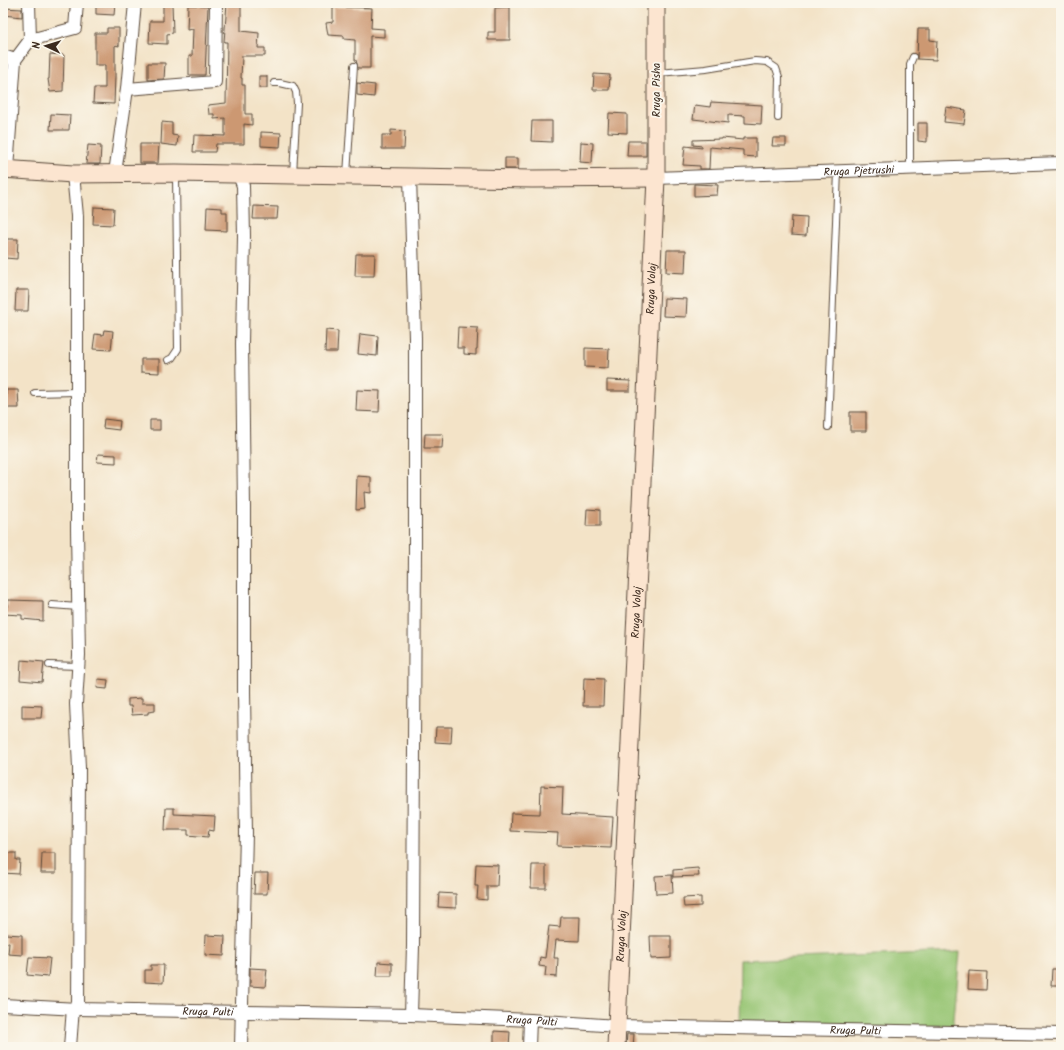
<svg xmlns="http://www.w3.org/2000/svg" width="1064" height="1050" viewBox="0 0 1064 1050" font-family="Kalam,sans-serif">
<style>
.green{fill:#97c573;stroke:#697848}
.building{fill:#cc9872}
.lines{fill:none;stroke-linecap:round;stroke-linejoin:round}
.lane-casing{stroke:#574637;stroke-width:8}
.street-casing{stroke:#574637;stroke-width:14}
.secondary-casing{stroke:#574637;stroke-width:19}
.lane{stroke:#fff;stroke-width:6}
.street{stroke:#fff;stroke-width:12}
.secondary{stroke:#fce5d0;stroke-width:17}
.labels{text-anchor:middle;stroke-width:3.5;stroke-linejoin:round;paint-order:stroke}
.street-label{font-size:11px;fill:#3b2a1e;stroke:#fbf7ec}
</style>
<rect width="100%" height="100%" fill="#fbf7ec"/>
<filter id="ink" filterUnits="userSpaceOnUse"><feTurbulence type="fractalNoise" baseFrequency=".025" numOctaves="2"/><feDisplacementMap in="SourceGraphic" scale="8" xChannelSelector="R" yChannelSelector="G"/><feConvolveMatrix kernelMatrix="1 2 1 2 8 2 1 2 1" color-interpolation-filters="sRGB"/></filter>
<filter id="wash" filterUnits="userSpaceOnUse"><feTurbulence type="fractalNoise" baseFrequency=".012" numOctaves="4" result="noise"/><feDisplacementMap in="SourceGraphic" scale="16" xChannelSelector="R" yChannelSelector="G"/><feGaussianBlur stdDeviation="0.9" result="paint"/><feColorMatrix in="noise" values="0 0 0 0 0 0 0 0 0 0 0 0 0 0 0 0 0 1.4 0 .05"/><feComposite in="paint" operator="in"/></filter>
<g filter="url(#wash)">
<rect width="100%" height="100%" fill="#f3e3c7"/>
<path class="green" d="M960,952L953,1030L739,1026L740,960Z"/>
<g id="blocks">
<path class="building" d="M96,3H115L114,15L96,14Z
M163,3H172L173,33L167,34V44L149,43L150,21H163Z
M227,3H241V31L259,33L258,48H265V56H242L241,78H242V85H245V114H252V125L244,124V144H216L215,152H193L194,135L225,136V118L214,119V114H209L208,105L226,103L227,42H224Z
M188,5L208,6L205,75H189V56H192L193,29L187,30Z
M333,7L372,8L371,28L384,29V37L370,36V68H358L356,60H355V40L344,39V36L328,35L326,23L333,22Z
M510,7V40H488V32H495V8Z
M3,8L22,9V17L3,15Z
M107,28H119V46L115,45V76L114,104L93,103L94,88H105V65H95V33H107Z
M918,29H930V40L937,41L936,60L917,59Z
M50,54L64,55L63,91L50,92L48,79H49Z
M148,63H165L164,79L148,80Z
M594,74L610,75L609,90H593Z
M259,76H267V88H259Z
M357,83L375,85L374,97L357,95Z
M711,102L762,105L761,124L745,123V116L728,115V123L693,119L695,105L710,107Z
M946,107L966,110L964,124L944,122Z
M609,113L627,114V133L608,132Z
M51,114L70,115L69,130H50Z
M532,121H552V142L531,141Z
M162,122L172,123V135L178,136L177,146L161,144Z
M918,123H927V142L918,141Z
M391,130L405,131L404,149H382V135H391Z
M261,132L281,133L280,147L261,146Z
M722,138L743,140V138H756V157L743,156V150L710,147L709,169H700V166L683,165L685,146L702,148V146L693,145V140L722,139Z
M773,138H786V146H772Z
M628,141H646V156H627Z
M581,142L593,143L592,163L580,162Z
M140,144H159L158,163H140Z
M88,145L101,146L100,164H86Z
M505,158H518V169H505Z
M694,184L718,185L717,195L694,196Z
M254,206L278,207L277,219H253Z
M94,207L114,208L113,225L93,224Z
M207,207L222,208V212H227V231L206,230Z
M792,216L807,217L806,236L791,235Z
M3,239H18L17,259L5,258V254H3Z
M667,250H686L685,273L666,272Z
M356,254H375L374,276H355Z
M16,290H29L28,311H15Z
M664,298L687,299L686,317L663,316Z
M458,327L478,328L477,349H476V355L464,354V348H457Z
M104,330L113,331L111,350L93,349L95,334L103,335Z
M326,330L338,331L337,352H325Z
M360,334L378,336L377,356L358,354Z
M585,348L609,349L608,368L585,367Z
M141,359H159V373L141,372Z
M607,380L630,381V391H607Z
M6,390H18L19,408H6Z
M357,390L380,391L379,412L356,411Z
M850,412H866V431H850Z
M104,419L120,421L119,430L103,428Z
M150,420H160V430H150Z
M425,434H443L442,448H424Z
M98,454L116,455V463L97,462Z
M357,476L371,477V493L364,492L365,509L356,510Z
M587,509L600,510V526H586Z
M8,600L43,601V621L22,619V615L3,614V605L8,606Z
M21,660L44,662L42,682L20,680Z
M584,678L604,679L603,706H583Z
M98,679L108,680L107,689L97,688Z
M142,698V703H155V711L148,712V714L132,715L131,706H128V699Z
M22,705L42,706L41,718H22Z
M436,727H452L451,743L435,742Z
M541,786L563,787L562,814L613,817L611,848L557,846L558,833L510,831L511,813L540,814Z
M166,808H174V814L215,816L214,831L209,830L208,837L188,835V830H165Z
M3,853H16V860H20L19,874L3,873Z
M42,853H56V873H41Z
M476,864L498,865L497,886H487V900L477,899L478,886H475Z
M532,865H546V888H531Z
M698,868L699,876L673,877V870Z
M255,873H268L267,894H254Z
M672,875L673,893L656,894L655,876Z
M439,893L456,894V908L438,907Z
M701,897V906L684,907L683,898Z
M561,917H580L579,941L556,940L554,958H558L557,977L545,976L546,967L539,966L540,957L545,958L549,926L560,927Z
M5,934L22,935V955L8,954L9,943H5Z
M206,935L225,936L224,956L205,955Z
M650,936H671V958L651,959Z
M29,957L50,958L48,977L27,975Z
M378,962L392,963V976H377Z
M151,965H164L163,983L145,982V970H151Z
M250,968L267,969L265,987L250,986Z
M1052,969H1061V986H1051Z
M969,971L987,972L986,990L968,989Z
M494,1031L510,1032L509,1046L494,1045Z
M627,1034H634L633,1047H626Z"/>
</g>
</g>
<g filter="url(#ink)">
<use href="#blocks" fill-opacity="0" stroke="#574637" stroke-width="1"/>
<g class="lines">
<defs>
<path id="lane" d="M658,73L706,69L755,61L767,62L776,68L779,77L778,118
M274,83H280L293,86L296,92L297,103L293,174
M910,170V64L913,57
M347,175L354,66
M168,360L172,358L178,349L176,175
M35,393L76,392
M828,427L838,171
M52,605L78,607
M49,665L78,666"/>
<g id="street">
<path d="M29,3L30,40"/>
<path d="M3,56L15,60"/>
<path d="M127,89L215,82L216,3"/>
<path d="M7,169L15,60L30,40L75,28L77,3"/>
<path d="M115,173L127,89L135,3"/>
<path d="M73,174L77,216V530L79,655L76,704L79,768L78,1009"/>
<path d="M239,175L243,186L244,236L242,344L244,507V692L246,833L241,1047"/>
<path d="M410,177L415,338V551L413,946L411,1015"/>
<path id="s1" d="M656,178L1061,163"/>
<path id="s2" d="M3,1005L78,1009L411,1015L530,1020L617,1026L1061,1034"/>
<path d="M70,1047L73,1008"/>
<path d="M529,1047L530,1020"/>
</g>
<g id="secondary">
<path d="M3,169L73,174L176,173L532,179L656,178"/>
<path id="s3" d="M616,1047L656,178V3"/>
</g>
</defs>
<use href="#lane" class="lane-casing"/>
<use href="#street" class="street-casing"/>
<use href="#secondary" class="secondary-casing"/>
<use href="#lane" class="lane"/>
<use href="#street" class="street"/>
<use href="#secondary" class="secondary"/>
</g>
</g>
<g class="labels">
<g class="street-label">
<text transform="translate(656 90) rotate(-90)" y="4">Rruga Pisha</text>
<text dy="4" stroke="none"><textPath href="#s1" startOffset="203">Rruga Pjetrushi</textPath></text>
<text dy="4" stroke="none"><textPath href="#s3" startOffset="759">Rruga Volaj</textPath></text>
<text dy="4" stroke="none"><textPath href="#s3" startOffset="435">Rruga Volaj</textPath></text>
<text dy="4" stroke="none"><textPath href="#s3" startOffset="111">Rruga Volaj</textPath></text>
<text dy="4" stroke="none"><textPath href="#s2" startOffset="205">Rruga Pulti</textPath></text>
<text dy="4" stroke="none"><textPath href="#s2" startOffset="529">Rruga Pulti</textPath></text>
<text dy="4" stroke="none"><textPath href="#s2" startOffset="853">Rruga Pulti</textPath></text>
</g>
</g>
<rect width="1064" height="1050" fill="none" stroke="#fbf7ec" stroke-width="16"/>
<g transform="translate(46 46) rotate(274)" stroke="#fbf7ec" stroke-width="3" paint-order="stroke">
<path d="M0-3L7 15L0 10L-7 15Z" fill="#3b2a1e"/>
<text y="-6" font-size="11" font-weight="bold" text-anchor="middle" fill="#3b2a1e">N</text>
</g>
</svg>
